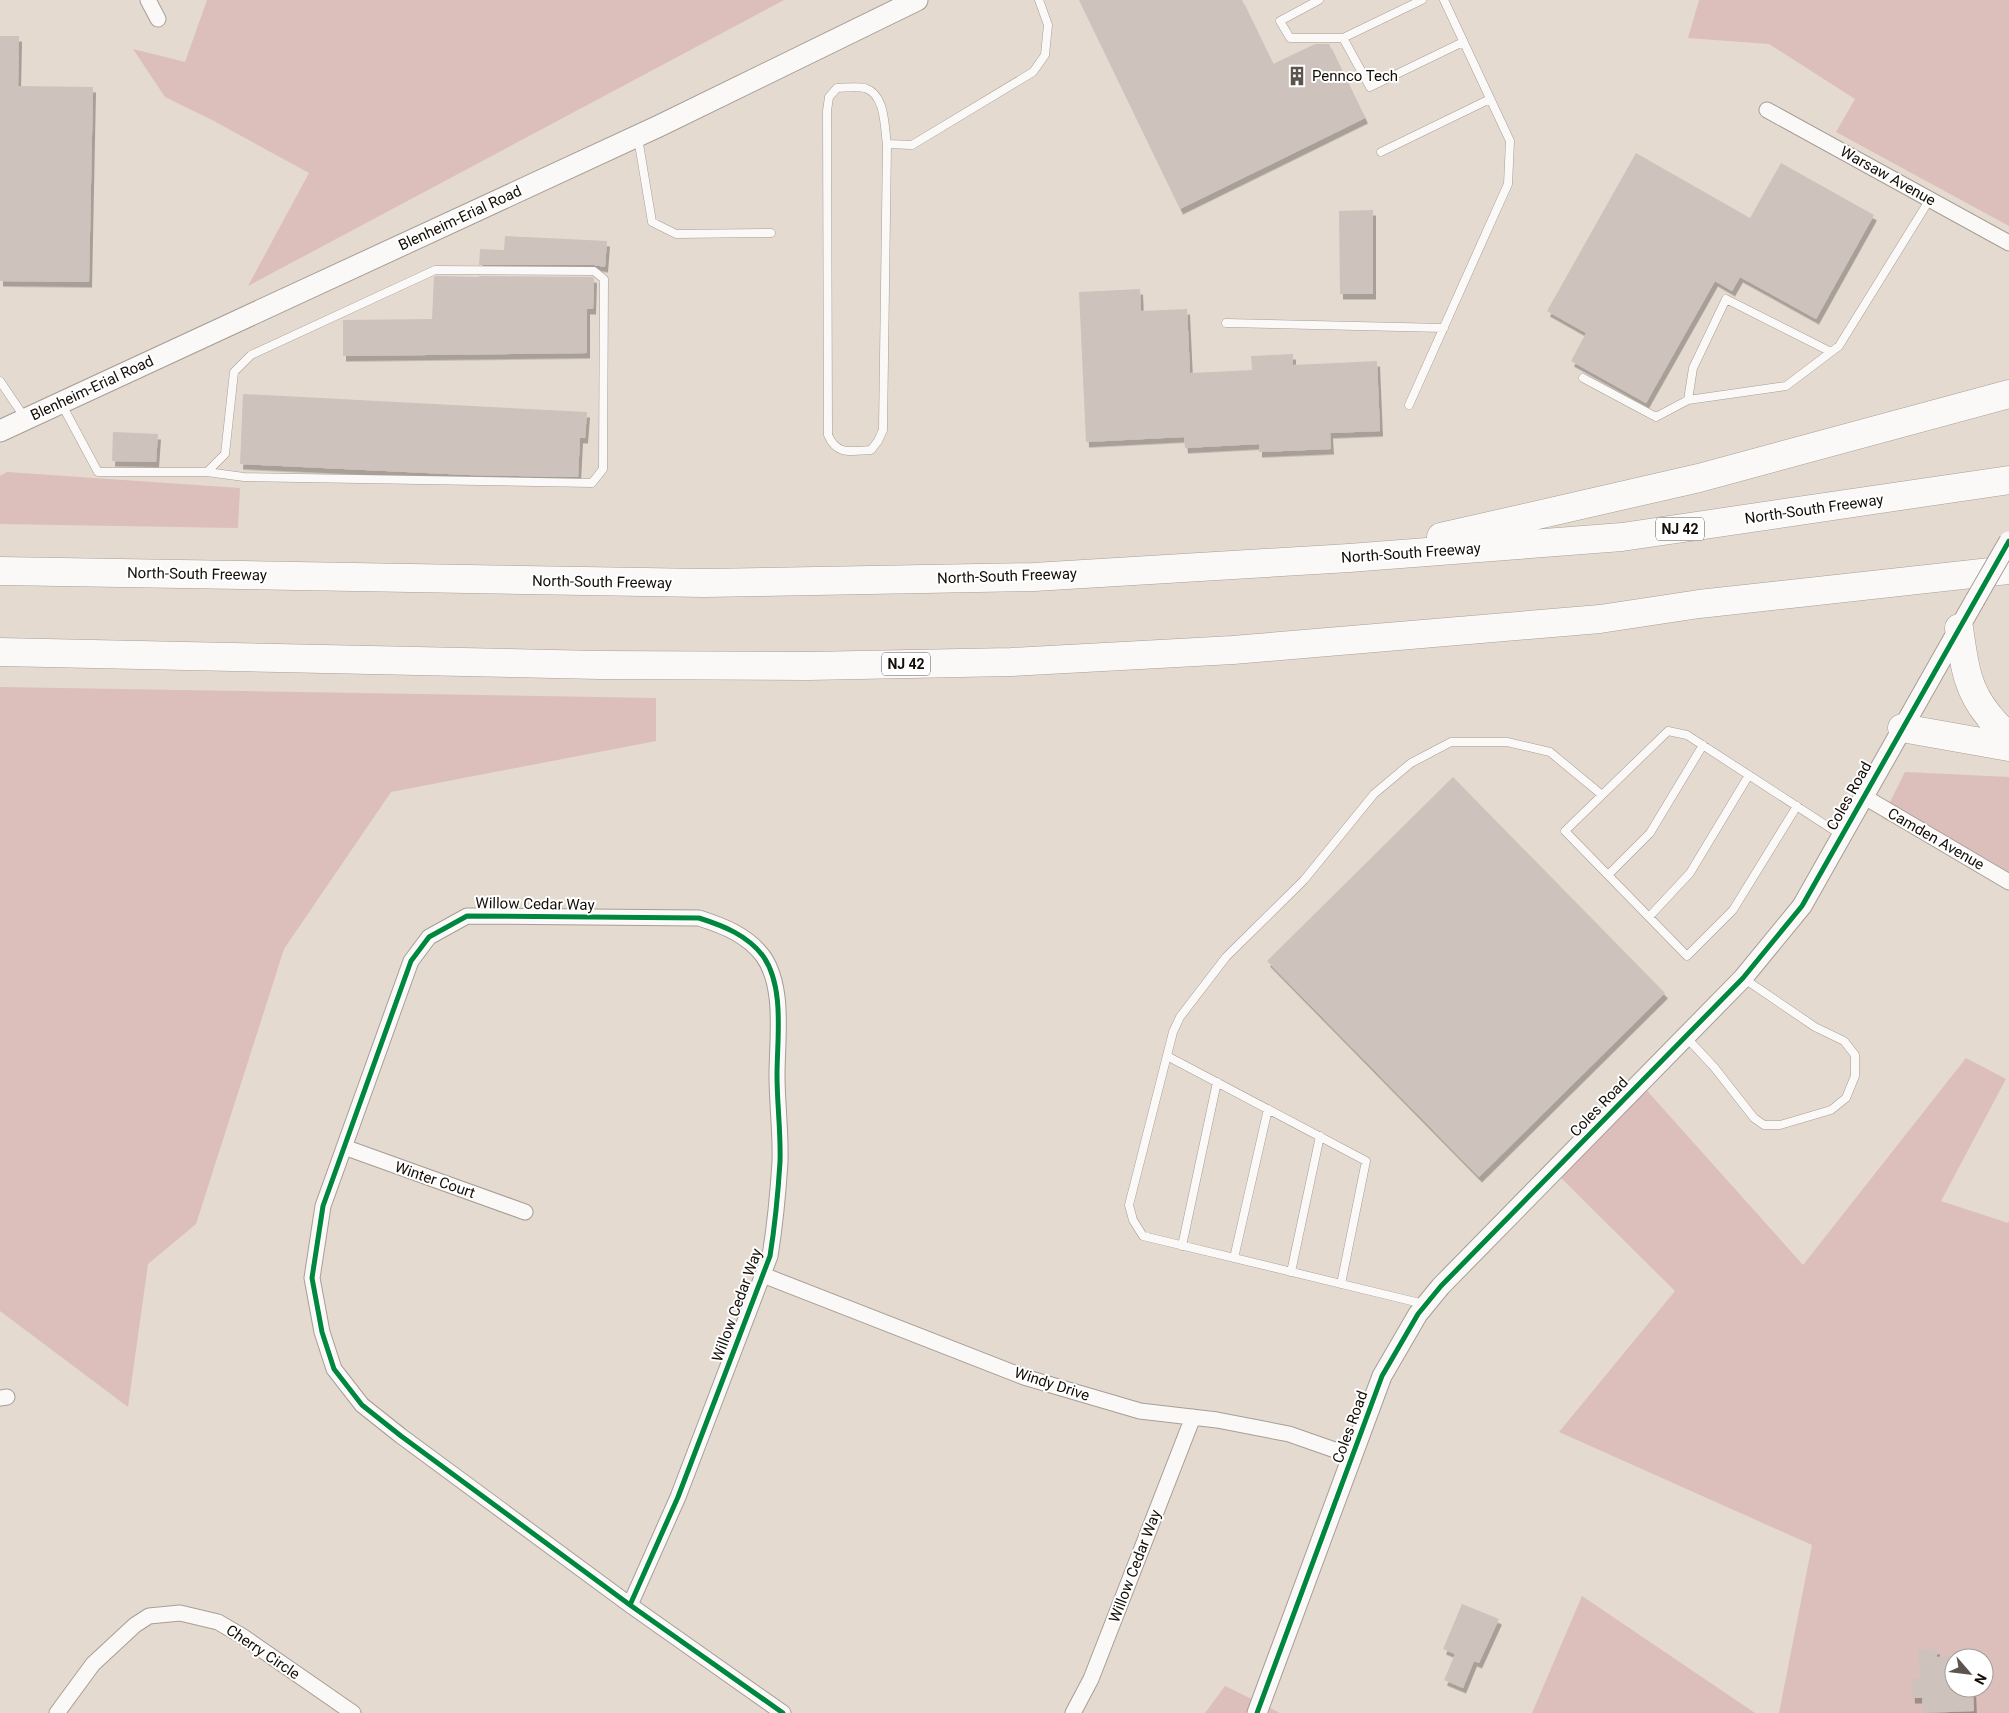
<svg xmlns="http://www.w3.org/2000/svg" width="2009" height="1713" viewBox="0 0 2009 1713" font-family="Roboto,sans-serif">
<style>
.green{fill:#dcbebb;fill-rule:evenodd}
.building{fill:#cec3bc;filter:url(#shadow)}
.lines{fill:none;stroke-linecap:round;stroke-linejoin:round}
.service-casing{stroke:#a69e96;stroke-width:9}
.minor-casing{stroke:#a69e96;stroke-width:17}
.tertiary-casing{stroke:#a69e96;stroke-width:21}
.secondary-casing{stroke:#a69e96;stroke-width:23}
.motorway-casing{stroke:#a69e96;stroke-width:29}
.service{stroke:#fbf9f8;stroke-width:8}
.minor{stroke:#fbf9f8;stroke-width:15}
.tertiary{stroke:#fbf9f8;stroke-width:19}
.secondary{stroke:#fbf9f8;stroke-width:21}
.motorway{stroke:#fbf9f8;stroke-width:28}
.tertiary-bridge-casing{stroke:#a69e96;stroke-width:21;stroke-linecap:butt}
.tertiary-bridge{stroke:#fbf9f8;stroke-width:19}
.cycleway-casing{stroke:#fff;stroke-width:8}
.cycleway{stroke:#00873e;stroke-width:5}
.labels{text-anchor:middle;stroke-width:4;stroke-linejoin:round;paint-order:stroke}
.shield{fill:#fff;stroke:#5a5651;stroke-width:1}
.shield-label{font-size:14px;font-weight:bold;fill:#140e07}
.poi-label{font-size:15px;fill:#140e07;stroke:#fff;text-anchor:start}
.street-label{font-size:15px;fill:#140e07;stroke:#fff}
</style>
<defs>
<filter id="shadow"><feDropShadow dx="3" dy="5.5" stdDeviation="0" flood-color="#0004"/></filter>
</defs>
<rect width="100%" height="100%" fill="#e5dacf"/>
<path class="green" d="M207,0H784L248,286L309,173L214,121L165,97L133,49L185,62Z
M1699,0H2009V226L1836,132L1855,99L1769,44L1688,38Z
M7,472L240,488L238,528L0,524V476Z
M0,687L656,698V741L391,792L284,949L196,1224L148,1264L128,1407L0,1311Z
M1905,772L2009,777V878L1882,818Z
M1966,1058L2006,1079L1941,1201L2008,1223L2009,1221V1713H1779L1812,1545L1559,1432L1675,1291L1553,1170L1641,1084L1803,1265ZM1954,1658H1984V1688H1954Z
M1582,1596L1755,1713H1532Z
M1225,1686L1280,1713H1205Z"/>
<path class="building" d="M1079,0H1242L1273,64L1315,44H1329L1365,118L1180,209Z
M0,36H19L18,86L93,87L89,282L0,281Z
M1636,153L1750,218L1781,163L1874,215L1816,319L1740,277L1732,291L1715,281L1646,403L1571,361L1586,333L1547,311Z
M1373,210V294H1340L1339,211Z
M505,236L607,241L605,267L594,265H479L480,249L504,250Z
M436,276L479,277V276L592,277L594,278L593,309H587V353L343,356V320L432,319L434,277Z
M1140,289L1141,311L1187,309L1190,373L1252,370L1251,356L1293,354V365L1377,361L1380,431L1330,433L1331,449L1259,452V444L1185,448L1184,437L1086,442L1079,292Z
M243,394L587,412L585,438H580L578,477L469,475L240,464Z
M113,432L158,434L156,462L112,461Z
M1453,777L1665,993L1479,1177L1267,961Z
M1462,1604L1499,1619L1479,1663L1474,1661L1463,1688L1444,1680L1455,1654L1443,1649Z
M1937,1649V1657L1954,1656V1688H1973L1974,1711L1923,1713L1922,1698H1912L1911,1679L1920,1678L1918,1650Z"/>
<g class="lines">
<defs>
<path id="service" d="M1319,0L1280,21L1290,38H1343L1422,0
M1343,38L1370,87L1463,42
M837,88C845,88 857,86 865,88C886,95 884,126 887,144L883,430L878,441L871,450C851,451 837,456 828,435L827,111L829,97Z
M638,138L652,222L676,234L771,233
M887,144L912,145L1033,72L1045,55L1048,25L1039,0
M1381,152L1490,99
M1226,323L1444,328
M1583,378L1656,417L1688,400L1786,386L1839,346L1930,199
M0,381L25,418
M1688,400L1693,368L1726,299L1831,352
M62,405L98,472H207L225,454L234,372L251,355L435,270L594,271L604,279L603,469L592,483L244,477L207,472
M1409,405L1508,184L1510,141L1444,0
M1797,806L1733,910L1687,956L1565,831L1668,731L1687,735L1841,835
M1608,875L1650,833L1703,745
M1649,917L1690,873L1749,775
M1686,1037L1714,1067L1754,1118L1764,1125H1780L1831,1110L1846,1098L1855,1076V1055L1844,1041L1815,1027L1743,978
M1167,1056L1366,1161L1341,1284
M1182,1246L1217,1082
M1234,1258L1268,1109
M1291,1272L1320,1136
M1424,1304L1143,1236L1133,1220L1129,1205L1173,1032L1180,1017L1226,957L1304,880L1374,794L1411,763L1451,742H1507L1550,752L1602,795"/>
<path id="minor" d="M148,0L158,19
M1767,110L2009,243
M1863,796L2009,882
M344,1147L525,1212
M763,1275L1024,1377L1140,1411L1217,1420L1289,1434L1352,1456
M0,1398L7,1397
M630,1605L678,1497L770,1256C775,1225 778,1194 780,1162C781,1133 777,1104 777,1075C777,1039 785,987 763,956C747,935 724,926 699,918L467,916L429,937L411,961L323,1206L312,1278L322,1332L334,1369L362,1405L401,1436L630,1605L783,1713
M57,1713L93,1664L135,1625L149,1616L180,1613L218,1622L242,1636L353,1713
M1073,1713L1091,1679L1193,1417"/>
<path id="tertiary" d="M1257,1713L1382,1376L1418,1314L1441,1286L1743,978L1802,906L1975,600"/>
<path id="secondary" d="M0,431L659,126L917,0"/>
<path id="motorway" d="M1441,537L1699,478L2009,394
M0,571L704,583L1034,577L1349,558L1622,537L2009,480
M1959,628C1964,662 1966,689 1989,716C1995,724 2000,730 2009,734
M0,652L600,665L808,666L1011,662L1233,650L1600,619L1699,604L2009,570
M1902,728L2009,747"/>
</defs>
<use href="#service" class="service-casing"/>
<use href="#minor" class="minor-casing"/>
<use href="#tertiary" class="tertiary-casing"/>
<use href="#secondary" class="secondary-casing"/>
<use href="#motorway" class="motorway-casing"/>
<use href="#service" class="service"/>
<use href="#minor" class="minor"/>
<use href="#tertiary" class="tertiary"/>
<use href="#secondary" class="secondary"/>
<use href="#motorway" class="motorway"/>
<defs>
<path id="tertiary-bridge" d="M1975,600L2009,541"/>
</defs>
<use href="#tertiary-bridge" class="tertiary-bridge-casing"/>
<use href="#tertiary-bridge" class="tertiary-bridge"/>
<defs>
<path id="cycleway" d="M630,1605L678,1497L770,1256C775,1225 778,1194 780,1162C781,1133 777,1104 777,1075C777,1039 785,987 763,956C747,935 724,926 699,918L467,916L429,937L411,961L323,1206L312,1278L322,1332L334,1369L362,1405L401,1436L630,1605L783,1713
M1257,1713L1382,1376L1418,1314L1441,1286L1743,978L1802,906L2009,541"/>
</defs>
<use href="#cycleway" class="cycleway-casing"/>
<use href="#cycleway" class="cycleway"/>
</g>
<defs>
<symbol id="building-bare" viewBox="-9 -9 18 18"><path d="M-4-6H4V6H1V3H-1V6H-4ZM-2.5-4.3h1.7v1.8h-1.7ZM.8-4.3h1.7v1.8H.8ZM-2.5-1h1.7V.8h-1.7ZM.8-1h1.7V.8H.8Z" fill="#5d554d" stroke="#fff" stroke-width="2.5" paint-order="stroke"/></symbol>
</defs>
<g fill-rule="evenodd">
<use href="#building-bare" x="1283" y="62" width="28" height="28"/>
</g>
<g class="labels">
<g class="shield">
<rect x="1656" y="517.5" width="48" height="23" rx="4"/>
<rect x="882" y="652.5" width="48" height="23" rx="4"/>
</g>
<g class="shield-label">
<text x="1680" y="534">NJ 42</text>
<text x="906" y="669">NJ 42</text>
</g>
<g class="poi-label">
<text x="1312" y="81">Pennco Tech</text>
</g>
<g class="street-label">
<text transform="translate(1888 176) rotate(29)" y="5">Warsaw Avenue</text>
<text transform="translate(460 218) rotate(-25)" y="5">Blenheim-Erial Road</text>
<text transform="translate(92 388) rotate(-25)" y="5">Blenheim-Erial Road</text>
<text transform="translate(1814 509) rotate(-8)" y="5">North-South Freeway</text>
<text transform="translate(1411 553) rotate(-4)" y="5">North-South Freeway</text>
<text transform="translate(197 574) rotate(1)" y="5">North-South Freeway</text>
<text transform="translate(1007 576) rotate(-2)" y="5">North-South Freeway</text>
<text transform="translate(602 582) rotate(1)" y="5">North-South Freeway</text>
<text transform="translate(1849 796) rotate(-61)" y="5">Coles Road</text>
<text transform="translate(1936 839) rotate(30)" y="5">Camden Avenue</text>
<text transform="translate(535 904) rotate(1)" y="5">Willow Cedar Way</text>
<text transform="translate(1599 1107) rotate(-46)" y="5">Coles Road</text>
<text transform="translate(435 1180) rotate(19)" y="5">Winter Court</text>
<text transform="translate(737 1305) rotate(-70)" y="5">Willow Cedar Way</text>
<text transform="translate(1052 1384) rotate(18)" y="5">Windy Drive</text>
<text transform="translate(1350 1427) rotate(-70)" y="5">Coles Road</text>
<text transform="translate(1135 1566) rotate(-69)" y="5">Willow Cedar Way</text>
<text transform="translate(263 1652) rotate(34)" y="5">Cherry Circle</text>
</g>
</g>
<g transform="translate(1969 1673) rotate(118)"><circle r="24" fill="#ffffff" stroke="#a19f9c"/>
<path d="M0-4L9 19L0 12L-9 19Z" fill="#5d554d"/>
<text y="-8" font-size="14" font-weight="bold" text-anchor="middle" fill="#140e07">N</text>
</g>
</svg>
